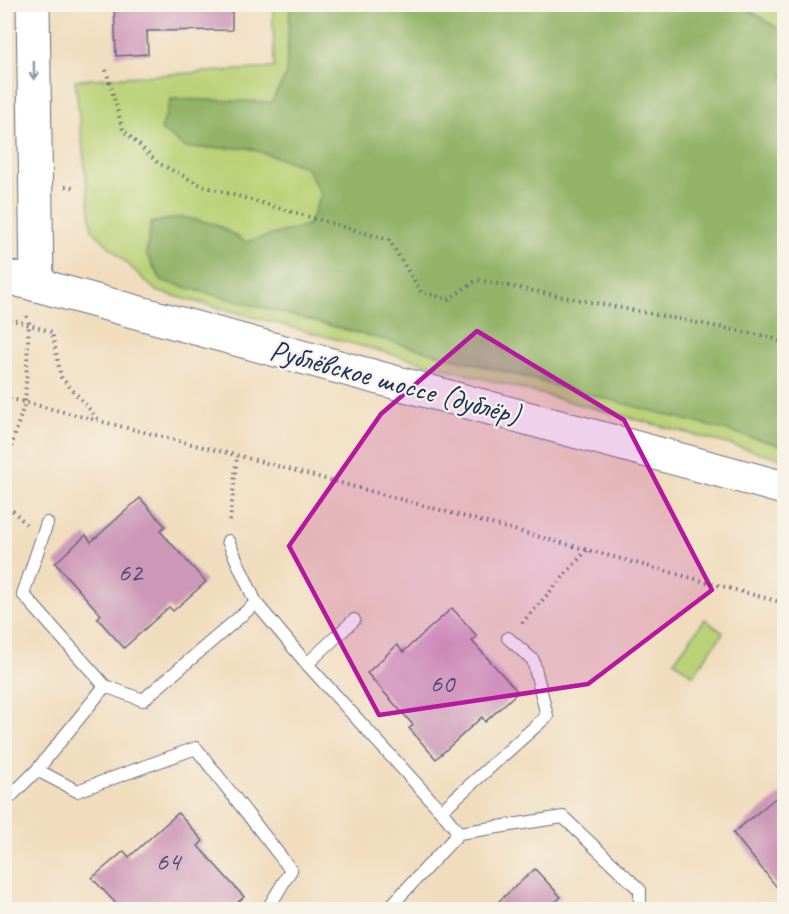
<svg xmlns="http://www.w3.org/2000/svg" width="789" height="914" viewBox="0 0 789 914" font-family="Caveat,sans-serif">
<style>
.green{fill:#bad176;stroke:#6a806a;stroke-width:1.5}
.forest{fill:#93b367;stroke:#577162;stroke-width:1.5}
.building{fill:#cd98b7}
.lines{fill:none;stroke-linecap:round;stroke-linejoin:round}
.lane-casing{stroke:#666c80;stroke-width:14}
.secondary-casing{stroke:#666c80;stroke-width:35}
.path{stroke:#666c80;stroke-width:4;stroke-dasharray:1.5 4.5;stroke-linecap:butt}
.lane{stroke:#fff;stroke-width:12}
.secondary{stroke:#fff;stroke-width:33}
.oneway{stroke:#8d97ae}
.marked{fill:#b5179e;fill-opacity:0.2;stroke:#b5179e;stroke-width:4.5;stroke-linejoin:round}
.labels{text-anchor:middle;stroke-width:4.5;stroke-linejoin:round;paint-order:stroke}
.number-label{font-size:27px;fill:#484974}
.street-label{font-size:30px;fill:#1b2f5e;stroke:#f7f3e8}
</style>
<rect width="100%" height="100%" fill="#f7f3e8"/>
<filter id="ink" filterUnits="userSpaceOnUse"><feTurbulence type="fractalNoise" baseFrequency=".0167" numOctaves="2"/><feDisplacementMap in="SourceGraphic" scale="12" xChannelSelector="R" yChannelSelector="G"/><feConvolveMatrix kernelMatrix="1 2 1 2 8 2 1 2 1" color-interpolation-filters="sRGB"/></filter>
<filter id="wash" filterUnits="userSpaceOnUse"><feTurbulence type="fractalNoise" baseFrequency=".008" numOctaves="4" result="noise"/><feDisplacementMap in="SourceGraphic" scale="24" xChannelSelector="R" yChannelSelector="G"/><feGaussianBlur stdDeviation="1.35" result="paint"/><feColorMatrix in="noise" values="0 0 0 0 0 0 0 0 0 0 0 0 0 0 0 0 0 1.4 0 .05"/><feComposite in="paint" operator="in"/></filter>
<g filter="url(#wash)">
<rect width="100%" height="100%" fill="#f1ddbe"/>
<path class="green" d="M273,5H784V459L156,291L92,230L75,80L274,68Z
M705,619L723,633L693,675L674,661Z"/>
<path class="forest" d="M290,5H741L784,32V446L162,281L146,254L151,223L182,217L215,224L246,242L308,225L321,195L306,167L248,148H186L161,130L171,99L271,102L286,75Z"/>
<g id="blocks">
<path class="building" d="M114,4H232V30L147,31L148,54L116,56Z
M140,498L165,526L160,531L206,582L173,611L169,607L124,648L97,618L101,615L55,563L86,535L91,542Z
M452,608L477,636L472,641L518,692L485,722L482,717L436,759L409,728L413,725L367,673L397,645L403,652Z
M784,791V896L733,833Z
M178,813L203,841L198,846L244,897L230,909H121L92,878L124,851L129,857Z
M535,869L561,897L547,909H490Z"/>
</g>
</g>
<g filter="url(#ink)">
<use href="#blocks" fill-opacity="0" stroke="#666c80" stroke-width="1.5"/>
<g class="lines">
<defs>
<path id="lane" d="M256,603L307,664L354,620
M307,664L441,811L547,716L533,660L508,638
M105,686L143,700L256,603L228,541
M37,770L77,791L196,748L291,870L267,910
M4,803L37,770L105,686L23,594L47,523
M441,811L459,833
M387,910L459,833L563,817L640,890V910"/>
<path id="secondary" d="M33,4L37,284
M4,276L784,488"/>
</defs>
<use href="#lane" class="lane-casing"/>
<use href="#secondary" class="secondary-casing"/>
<path class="path" d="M106,70L123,130L158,163L203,186L389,240L421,292L449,299L477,280L770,337L784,343
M65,187H77
M4,317L52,332L61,377L98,419
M4,397L255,460L784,603
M4,470L25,402L29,323L26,314
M4,502L26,524
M230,521L237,456
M522,623L587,550"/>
<use href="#lane" class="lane"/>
<use href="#secondary" class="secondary"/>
</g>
<defs><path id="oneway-shaft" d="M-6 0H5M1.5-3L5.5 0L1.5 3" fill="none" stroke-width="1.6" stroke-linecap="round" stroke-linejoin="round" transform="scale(1.5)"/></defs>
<use class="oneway" href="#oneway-shaft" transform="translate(34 71) rotate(89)"/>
</g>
<path class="marked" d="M477,331L624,420L712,590L588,684L379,715L289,546L381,414Z"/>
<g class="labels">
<g class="number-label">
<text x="130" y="581">62</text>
<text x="442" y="692">60</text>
<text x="168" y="870">64</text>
</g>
<g class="street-label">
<text transform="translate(395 382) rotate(15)" y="10">Рублёвское шоссе (дублёр)</text>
</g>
</g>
<rect width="789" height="914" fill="none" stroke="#f7f3e8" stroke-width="24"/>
</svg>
